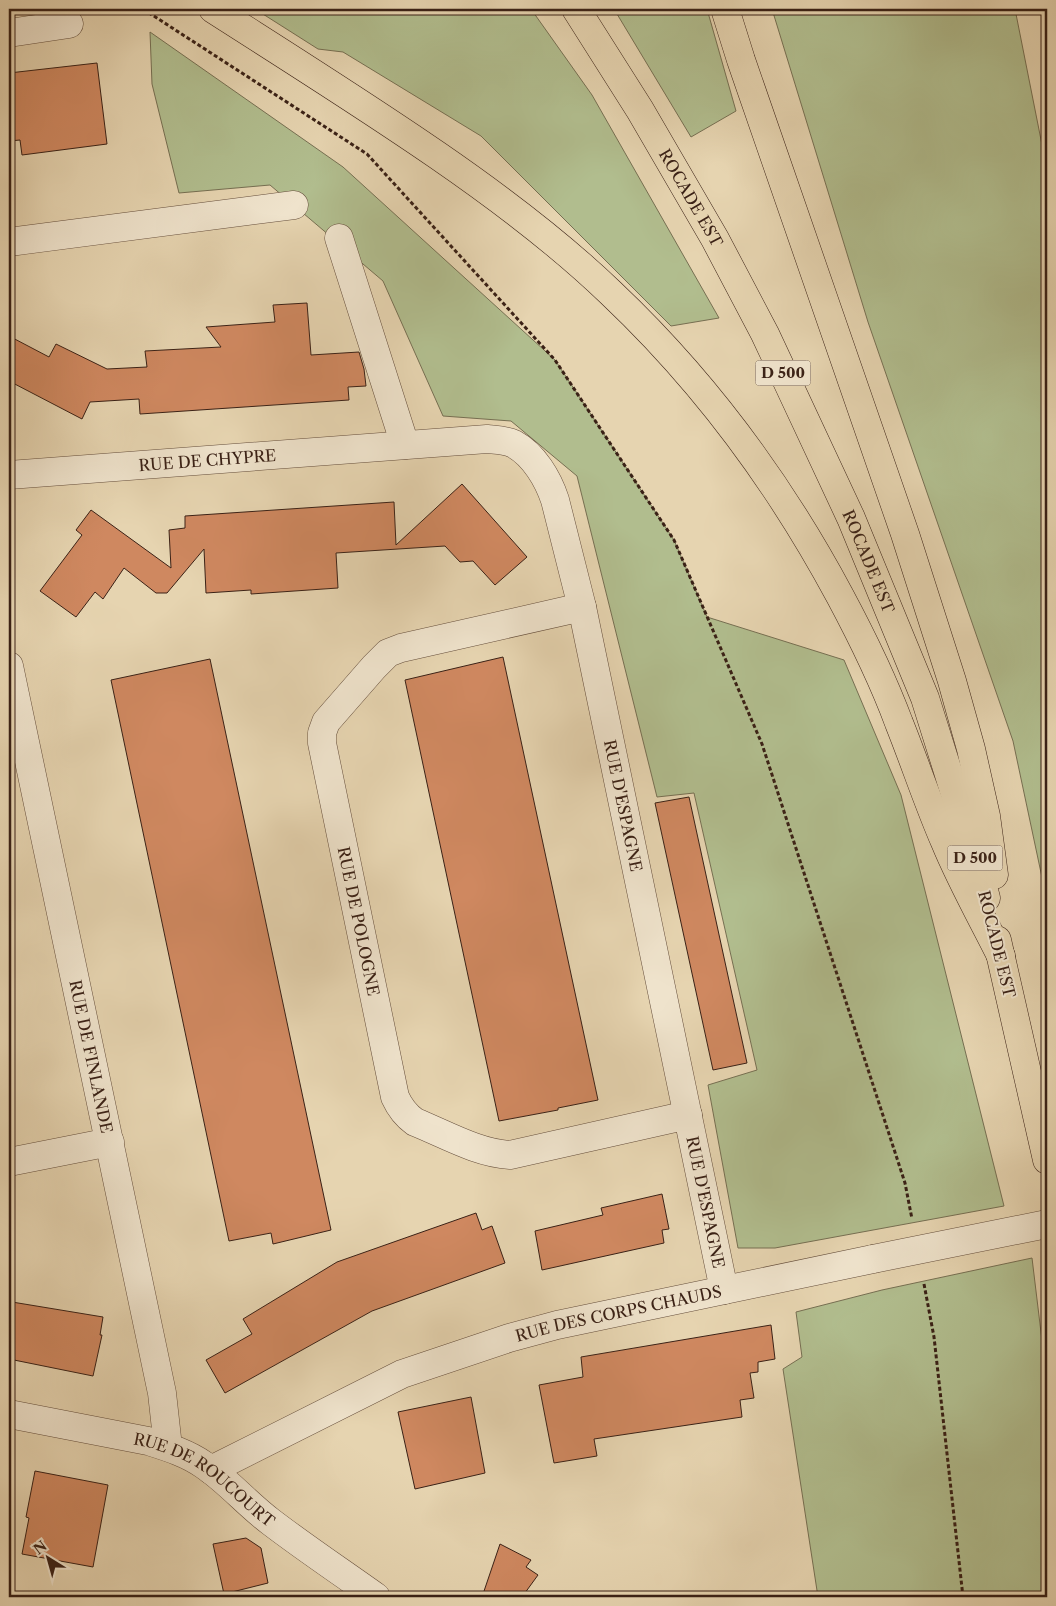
<svg xmlns="http://www.w3.org/2000/svg" width="1056" height="1606" viewBox="0 0 1056 1606" font-family="'Libre Caslon Text',serif">
<style>
.green{fill:#b1bd8e;stroke:#766f52}
.building{fill:#cf8860;stroke:#3a2116}
.lines{fill:none;stroke-linecap:round;stroke-linejoin:round}
.minor-casing{stroke:#654e3c;stroke-width:29}
.highway-casing{stroke:#3a2116;stroke-width:29}
.path{stroke:#3a2116;stroke-width:3;stroke-dasharray:4 2.5;stroke-linecap:butt}
.minor{stroke:#efe3cc;stroke-width:28}
.highway{stroke:#e6d4b0;stroke-width:28}
.minor-bridge-casing{stroke:#654e3c;stroke-width:29;stroke-linecap:butt}
.minor-bridge{stroke:#efe3cc;stroke-width:28}
.labels{text-anchor:middle;stroke-width:4;stroke-linejoin:round;paint-order:stroke}
.shield{fill:#efe3cc;stroke:#705b4d;stroke-width:1}
.shield-label{font-size:15px;font-weight:bold;fill:#3a2116}
.street-label{font-size:16px;fill:#3a2116;stroke:#efe3cc}
</style>
<rect width="100%" height="100%" fill="#e6d4b0"/>
<filter id="stains"><feTurbulence type="fractalNoise" baseFrequency=".004" numOctaves="4"/><feColorMatrix values="0 0 0 0 .2 0 0 0 0 .09 0 0 0 0 .02 0 0 0 .5 -.17"/></filter>
<radialGradient id="worn" r=".72"><stop offset=".6" stop-color="#630" stop-opacity="0"/><stop offset="1" stop-color="#630" stop-opacity=".3"/></radialGradient>
<path class="green" d="M255,9H531L592,95L719,318L671,326L481,136L343,52L318,49Z
M614,9H707L736,111L691,137Z
M772,9H1015L1047,170V901L1013,741L868,322Z
M150,32L343,167L555,360L674,540L707,617L844,660L901,795L1004,1206L775,1248H738L708,1085L757,1070L694,793L657,797L577,476L511,421L443,416L383,281L270,185L179,193L152,84Z
M1032,1258L1047,1382V1597H818L783,1369L802,1357L796,1312L882,1290Z"/>
<path class="building" d="M97,63L107,144L22,155L20,140L9,141V73Z
M307,303L311,355L359,352L364,369L366,386L348,387L349,400L140,414L139,399L90,402L82,419L9,381V336L49,357L56,344L107,369L147,367L145,351L221,347L206,327L275,322L273,305Z
M462,484L527,557L495,585L473,561L460,562L445,546L336,553L338,588L251,594V590L206,593L204,549L167,593H156L124,568L103,599L95,592L76,617L40,591L82,535L76,530L91,510L171,568L169,530L185,528V516L394,502L396,545Z
M503,657L598,1100L558,1108V1110L499,1121L405,680Z
M210,659L331,1230L273,1244L271,1233L229,1241L111,680Z
M689,797L747,1063L713,1070L655,803Z
M662,1194L669,1229L662,1230L664,1243L542,1270L535,1231L603,1215L601,1208Z
M476,1213L482,1230L492,1226L505,1263L372,1311L225,1393L206,1360L252,1334L243,1319L337,1262Z
M12,1302L103,1317L100,1335H102L93,1376L9,1359V1323Z
M771,1325L775,1359L758,1362V1372L750,1373L754,1398L740,1400L742,1417L594,1439L597,1456L554,1463L539,1385L583,1377L581,1357Z
M471,1397L485,1473L415,1489L398,1412Z
M35,1471L108,1485L93,1567L22,1554L29,1518L26,1517Z
M246,1538L261,1548L268,1583L224,1594L213,1544Z
M500,1544L531,1560L526,1567L538,1575L522,1597H482Z"/>
<g class="lines">
<defs>
<g id="minor">
<path d="M9,33L69,24"/>
<path d="M339,238L405,445"/>
<path d="M9,242L294,205"/>
<path id="s1" d="M9,475L487,439C496,440 506,440 514,444C534,455 548,479 555,500L582,607L724,1290"/>
<path id="s2" d="M582,607L401,648L388,653L374,667L326,722L322,733V743L395,1097C400,1108 405,1115 415,1122C445,1134 477,1153 510,1155L688,1115"/>
<path id="s3" d="M9,666L162,1393L168,1447"/>
<path d="M9,1162L110,1142"/>
<path id="s4" d="M9,1414L148,1441C167,1447 187,1453 204,1465C228,1481 247,1504 271,1522C305,1548 341,1572 376,1597"/>
<path id="s5" d="M211,1470L402,1374L509,1338L557,1325L873,1259"/>
</g>
<g id="highway">
<path d="M213,9C288,57 363,104 437,155C498,197 557,241 611,293C704,381 780,484 840,596C862,637 883,680 899,723C915,763 928,803 945,842C961,881 982,918 1001,956"/>
<path id="s6" d="M576,9L640,110L715,239L765,334L851,518L925,698L976,861L986,898"/>
<path d="M725,9L741,60L905,534L952,681L971,749L986,816L994,875"/>
<path d="M997,940L1047,1160"/>
</g>
</defs>
<use href="#minor" class="minor-casing"/>
<use href="#highway" class="highway-casing"/>
<path class="path" d="M143,9L367,154L555,360L674,540L762,744L905,1183L912,1219
M924,1284L934,1337L963,1597"/>
<use href="#minor" class="minor"/>
<use href="#highway" class="highway"/>
<defs>
<path id="minor-bridge" d="M873,1259L1047,1224"/>
</defs>
<use href="#minor-bridge" class="minor-bridge-casing"/>
<use href="#minor-bridge" class="minor-bridge"/>
</g>
<g class="labels">
<g class="shield">
<rect x="755.5" y="360.5" width="55" height="25" rx="4"/>
<rect x="947.5" y="845.5" width="55" height="25" rx="4"/>
</g>
<g class="shield-label">
<text x="783" y="378">D 500</text>
<text x="975" y="863">D 500</text>
</g>
<g class="street-label">
<text dy="6" stroke="none"><textPath href="#s6" startOffset="221">ROCADE EST</textPath></text>
<text dy="6" stroke="none"><textPath href="#s1" startOffset="199">RUE DE CHYPRE</textPath></text>
<text dy="6" stroke="none"><textPath href="#s6" startOffset="626">ROCADE EST</textPath></text>
<text dy="6" stroke="none"><textPath href="#s1" startOffset="891">RUE D'ESPAGNE</textPath></text>
<text dy="6" stroke="none"><textPath href="#s2" startOffset="496">RUE DE POLOGNE</textPath></text>
<text transform="translate(997 944) rotate(76)" y="6">ROCADE EST</text>
<text dy="6" stroke="none"><textPath href="#s3" startOffset="399">RUE DE FINLANDE</textPath></text>
<text dy="6" stroke="none"><textPath href="#s1" startOffset="1296">RUE D'ESPAGNE</textPath></text>
<text dy="6" stroke="none"><textPath href="#s5" startOffset="439">RUE DES CORPS CHAUDS</textPath></text>
<text dy="6" stroke="none"><textPath href="#s4" startOffset="210">RUE DE ROUCOURT</textPath></text>
</g>
</g>
<rect width="1056" height="1606" fill="none" stroke="#e6d4b0" stroke-width="30"/>
<rect x="10" y="10" width="1036" height="1586" fill="none" stroke="#3a2116" stroke-width="2.5"/>
<rect x="15" y="15" width="1026" height="1576" fill="none" stroke="#3a2116"/>
<g transform="translate(48 1558) rotate(323)" stroke="#efe3cc" stroke-width="4" paint-order="stroke">
<path d="M0-4L9 19L0 12L-9 19Z" fill="#3a2116"/>
<text y="-8" font-size="14" font-weight="bold" text-anchor="middle" fill="#3a2116">N</text>
</g>
<rect width="100%" height="100%" filter="url(#stains)"/>
<rect width="100%" height="100%" fill="url(#worn)"/>
</svg>
